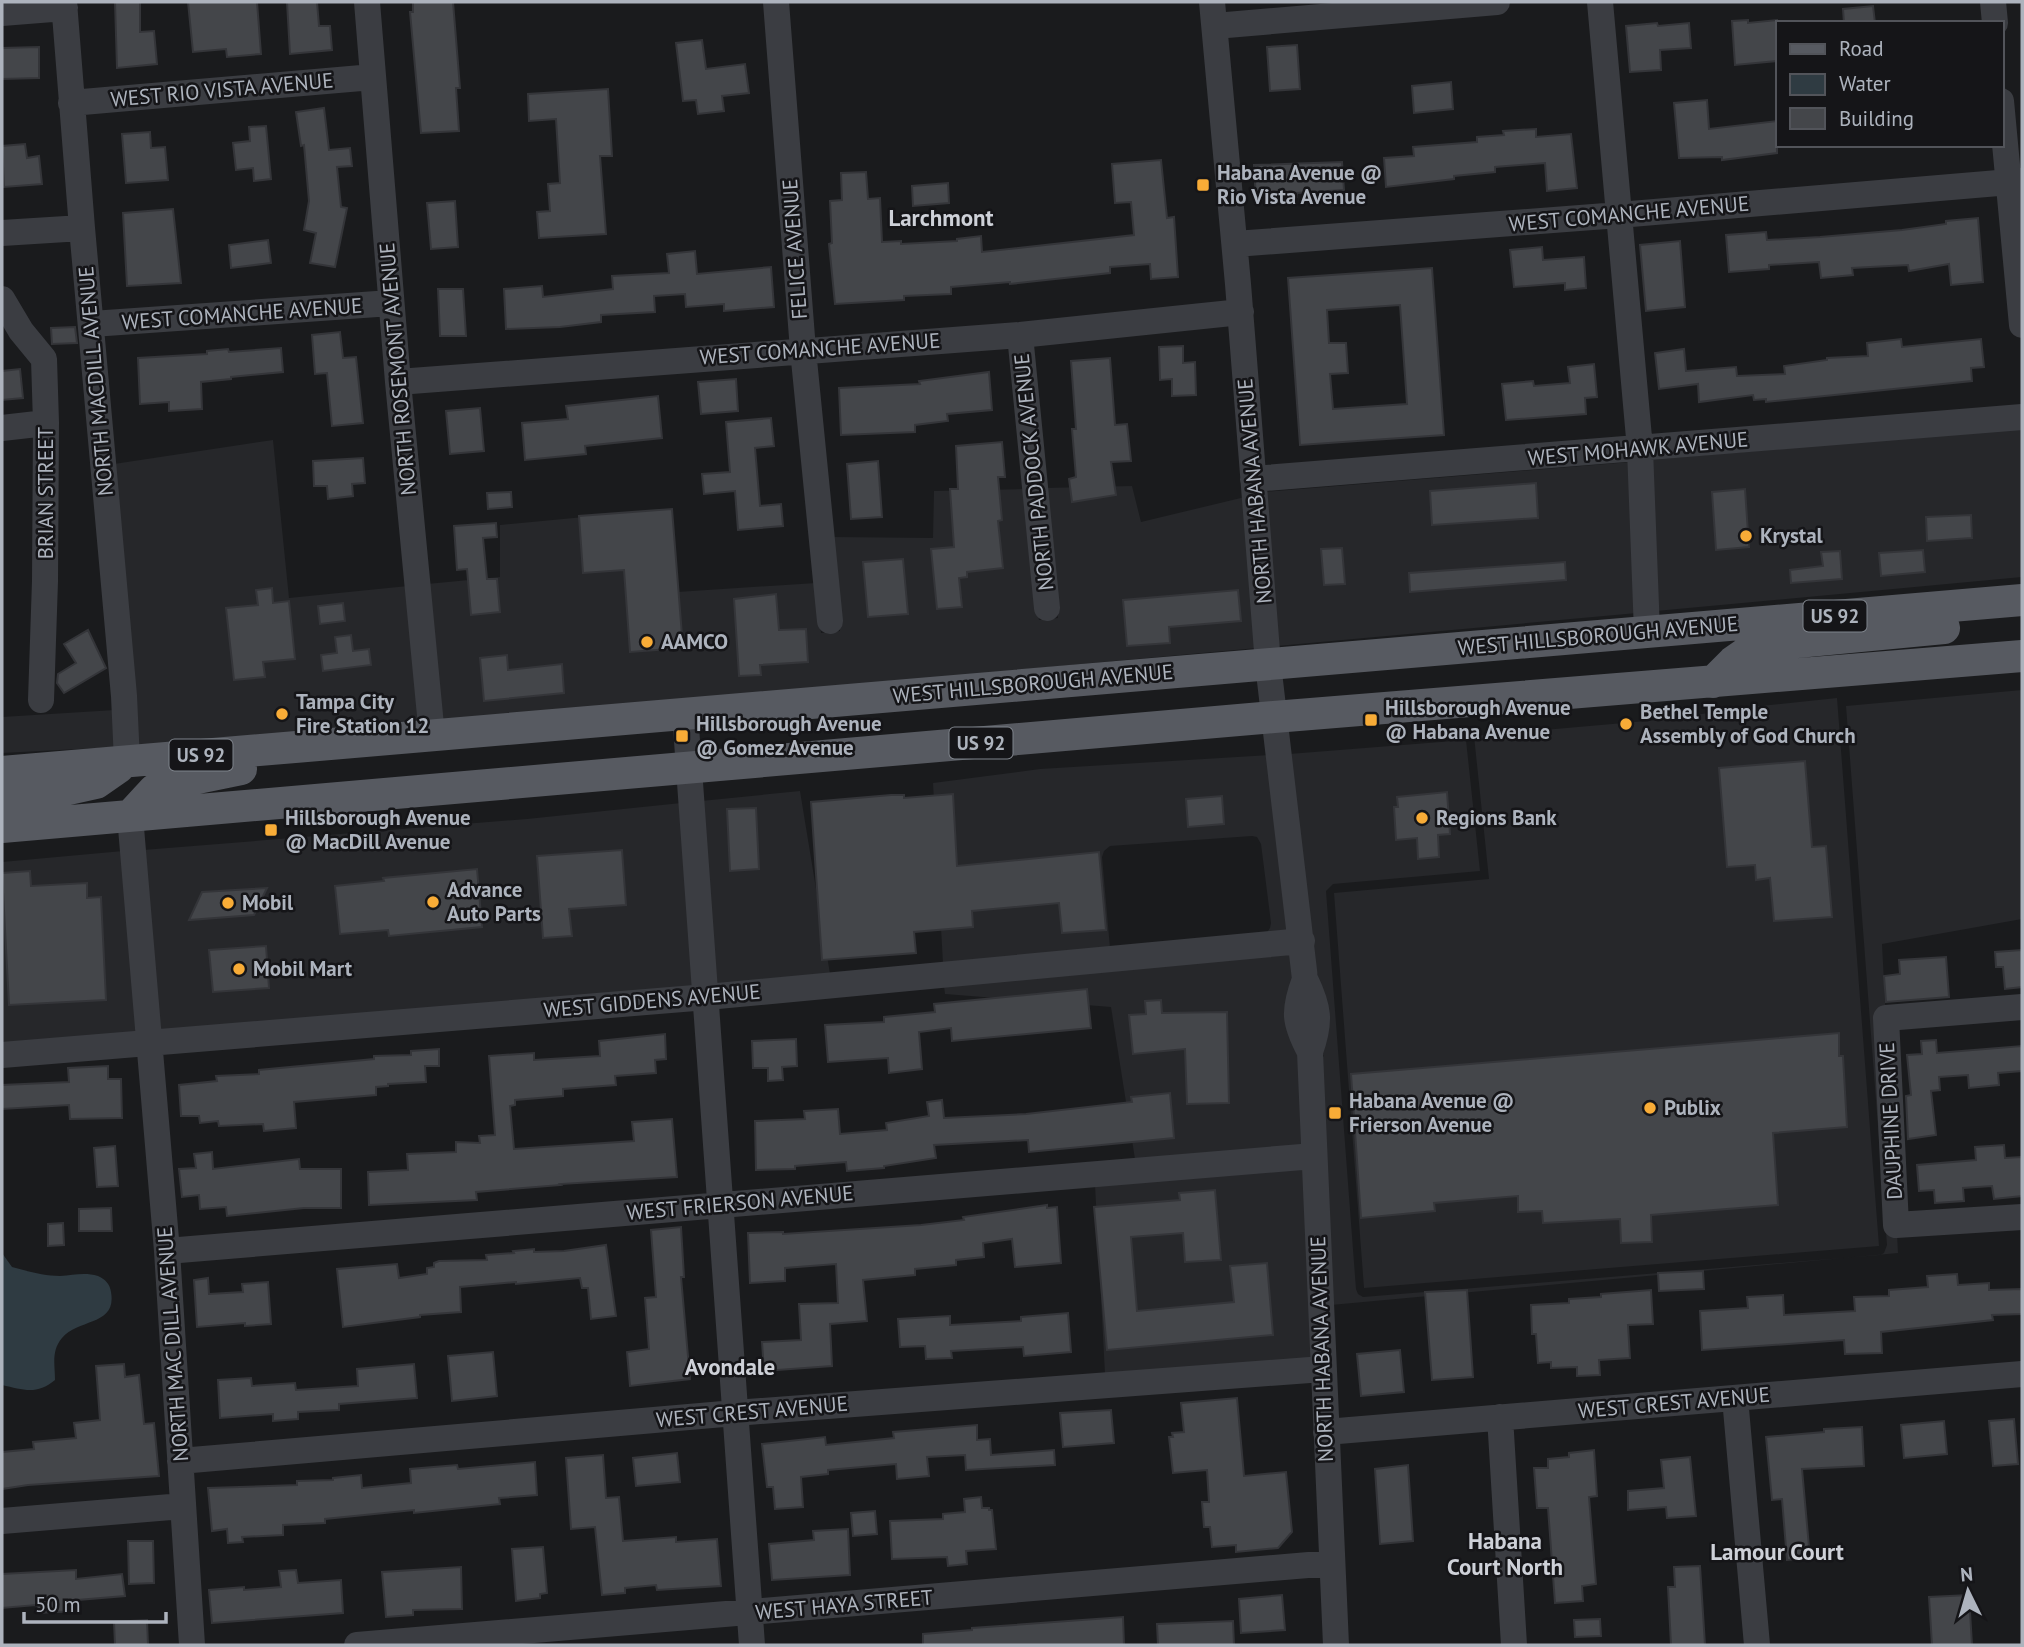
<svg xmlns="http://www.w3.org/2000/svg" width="2024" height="1647" viewBox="0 0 2024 1647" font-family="'PT Sans',sans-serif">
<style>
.built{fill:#26272a}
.water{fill:#2f3b42}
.building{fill:#44464a;stroke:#343539;stroke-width:2;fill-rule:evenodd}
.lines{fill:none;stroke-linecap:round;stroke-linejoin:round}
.minor{stroke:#3b3d42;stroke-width:26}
.major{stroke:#575a61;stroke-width:32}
.poi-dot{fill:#f8ac37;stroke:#151518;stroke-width:2.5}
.labels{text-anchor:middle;stroke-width:5;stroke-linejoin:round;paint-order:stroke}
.shield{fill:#151518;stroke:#7f848c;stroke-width:2}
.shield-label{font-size:19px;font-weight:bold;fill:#adb3bd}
.street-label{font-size:21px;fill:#adb3bd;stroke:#151518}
.poi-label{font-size:21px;font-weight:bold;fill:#adb3bd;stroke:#151518;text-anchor:start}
.neighbourhood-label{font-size:23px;font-weight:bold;fill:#ced1d8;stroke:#151518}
</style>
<rect width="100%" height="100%" fill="#1a1b1d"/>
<path class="built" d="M2022,428V577L1656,611L1650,460Z
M273,440L289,598L408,586L421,725L136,746L114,464Z
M1631,462L1637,613L1277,646L1264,492Z
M1132,486L1141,522L1245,497L1257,648L440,723L427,584L500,577V525L668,509L677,592L816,583L821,633L840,631L831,537L933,538L934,491L1025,489L1039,620L1058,618L1045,488Z
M2022,690V919L1882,944L1898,1253L1331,1305L1320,1059L1324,1056L1321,1052L1316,979L1318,974L1314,972L1289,754L1466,740L1480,871L1333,884L1326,891L1356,1289L1358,1294L1363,1297L1880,1255L1884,1253L1887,1245L1846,706Z
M1837,698L1879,1246L1364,1288L1334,893L1489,879L1474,736L1669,719L1741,708Z
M115,710L117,747L2,753V717Z
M1270,755L1291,931L1266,934L1270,928L1271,923L1261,844L1257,837L1252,836L1110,846L1104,851L1102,857L1110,948L943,964L933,783L1040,769Z
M800,791L830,974L716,985L701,801Z
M681,803L696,987L158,1030L143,850L527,819Z
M123,851L139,1032L2,1044V862Z
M1293,953L1304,1146L1135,1159L1111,1007L945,994L944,986Z
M1305,1168L1313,1359L1105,1374L1095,1185Z"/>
<path class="water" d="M2,1253L12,1267C27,1271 44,1276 60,1276C74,1275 85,1272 98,1276C105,1279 110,1284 111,1292C117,1326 79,1318 62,1338C51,1351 55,1365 55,1380C37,1395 24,1390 2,1385Z"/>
<path class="building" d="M115,2H140V32L154,31L157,64L117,68Z
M188,2H257L261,54L227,57L226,49L193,52Z
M287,2H317L319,26H330L332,50L290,54Z
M413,2H453L460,88H456L459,131L421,133L410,12H413Z
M1873,6L1875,23H1844L1843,9Z
M1748,20V23L1777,20V61L1735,65L1732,21Z
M1657,23L1658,26L1689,23L1691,48L1660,50L1661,70L1630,72L1626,26Z
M702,40L706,69L745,64L749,93L722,96L724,111L698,114L696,100L683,101L676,43Z
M1297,45L1300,89L1270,91L1267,47Z
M39,47V78L2,79V48Z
M1451,82L1453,109L1414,113L1412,86Z
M608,89L612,156H600L606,234L539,238L537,212L550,211L548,184L560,183L556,119L529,121L528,94Z
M1707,100L1709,129L1777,121V153L1722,160V157L1679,158L1674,103Z
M324,108L329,150L350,148L352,166L337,167L341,207L347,208L335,267L310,263L316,233L304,230L309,201L304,145L301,146L296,112Z
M266,126L271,179L254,181L253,168L236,170L233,143L250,141L249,127Z
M1536,129V137L1571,134L1577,188L1547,191L1545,163L1495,167V172L1454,176V179L1386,187L1384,158L1414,156L1413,147L1477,142V137L1504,135L1503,131Z
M150,132L151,148L165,147L168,180L126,183L122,134Z
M25,144L27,158L39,156L42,184L4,187L2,146Z
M1161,160L1167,218L1174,217L1178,277L1151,279L1150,264L1110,267V273L1010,284V282L951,287V294L904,296V300L835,304L829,244L832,243L830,201L842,200L841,173L866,172L868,199L880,198L882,242L901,241V244L957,241V239L981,236L982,252L1134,235L1131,202L1115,203L1112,164Z
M1342,162L1344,190L1297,193V197L1256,200L1254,165Z
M948,183L949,203L913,206L912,186Z
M455,201L458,247L431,249L427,203Z
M173,209L181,283L127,286L123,213Z
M1978,218L1983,282L1951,285L1949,264L1909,271L1908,265L1852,268L1853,275L1821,278L1819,262L1769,265V269L1729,272L1726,235L1766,232L1767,240L1820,237L1902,230L1946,224V221Z
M268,240L271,263L231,268L229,245Z
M1680,241L1685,307L1646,311L1640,245Z
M1542,247L1543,260L1584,257L1586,288L1565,290V283L1514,287L1510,250Z
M695,251L697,274L771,267L774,307L724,311V304L686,307L685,294L654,296L655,312L601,315V322L560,327L506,329L504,289L542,286L543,297L613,289L612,276L669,273L667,254Z
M1432,268L1444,435L1300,445L1288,278ZM1400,305L1407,404L1333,409L1330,374L1348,373L1346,343H1329L1327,310Z
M438,289H463L466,336H440Z
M75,327L77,343L52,344L51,328Z
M340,332L343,358L356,357L363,423L332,426L327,373L315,374L312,335Z
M1901,339L1902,347L1981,339L1984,367L1971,368L1972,381L1766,402V399L1754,400L1753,395L1699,402L1698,384L1659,389L1655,353L1684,349L1686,371L1736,367L1737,376L1785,374L1784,366L1827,360V358L1868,356L1867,343Z
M1183,346V363L1195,362L1196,395L1172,396V379L1160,380L1159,347Z
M281,348L283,372L231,377V379L201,382L202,409L169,411V402L140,404L138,358L207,354V351L228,349L229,352Z
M1110,358L1115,425L1127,424L1131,461L1111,462L1116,495L1072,502L1069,479L1076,477L1072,429H1076L1071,361Z
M1594,364L1597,397L1585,398L1586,414L1506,420L1502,384L1533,381L1534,386L1570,383L1568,367Z
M20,369L23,398L2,400V371Z
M989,372L992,410L947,414L948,421L915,425V432L841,435L839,388L920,384L919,381Z
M736,379L738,411L701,414L698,382Z
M658,396L662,438L585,446L586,454L525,460L522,423L568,419L566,406Z
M480,408L484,451L450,454L446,411Z
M771,418L774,446L755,448L760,506L781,504L783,526L738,530L735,491L704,494L702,474L730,472L726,422Z
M1002,442L1005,477H998L1002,520L998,521L1003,568L967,572V577L959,578L962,607L937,609L931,549L954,547L950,489H958L956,446Z
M363,458L365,483L352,484L353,496L328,499L327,486H314L313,461Z
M878,461L882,517L851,519L847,464Z
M1536,483L1538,518L1432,525L1430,491Z
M1745,489L1749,547L1716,550L1712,492Z
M511,492L512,507L488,509L487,493Z
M672,509L683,648L630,652L624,570L583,573L579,516Z
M1971,515L1972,538L1927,541L1926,517Z
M496,523L497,537L483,538L487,579H497L500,612L471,615L467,569L457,570L454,526Z
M1342,548L1345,584L1324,585L1321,549Z
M1923,550L1925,572L1881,576L1879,553Z
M1840,551L1842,579L1791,583L1790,570L1823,566L1821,552Z
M903,559L908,614L868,617L863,562Z
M1565,562L1566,580L1410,592L1409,573Z
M272,588L273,603L289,601L295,659L263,662L265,677L234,680L226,608L258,605L256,590Z
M1238,590L1241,621L1169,627L1170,643L1127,646L1123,600Z
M776,594L779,630L806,629L808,662L760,665L761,675L739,676L734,599Z
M343,603L345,621L320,624L318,606Z
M88,630L106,668L64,693L57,683L58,674L76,663L64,644Z
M351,635L353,651L369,649L371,665L323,671L321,655L337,653L335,637Z
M507,655L508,670L562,664L564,693L484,701L480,658Z
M1805,761L1812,847L1826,846L1832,917L1774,921L1770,878L1756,880L1755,865L1727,867L1719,768Z
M1447,792L1450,834L1438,835L1439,857L1418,859L1417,838L1396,840L1394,807H1398L1397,797Z
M953,794L957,866L1099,852L1106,930L1062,933L1059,903L972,911L973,927L914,932L916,953L822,960L811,802L891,795H904V798Z
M1222,796L1224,824L1188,827L1186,799Z
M756,808L759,869L730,871L727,809Z
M622,850L626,905L569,909L572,936L543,938L537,856Z
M477,869L482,927L389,936L388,930L340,934L335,886L384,881L383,878Z
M30,871L31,886L87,883V898L101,897L106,1000L9,1005L2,873Z
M267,888L254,915L189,920L202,892Z
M266,946L269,988L213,992L209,950Z
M2022,950V987L2005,989L2003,967H1996L1995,952Z
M1946,957L1949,997L1886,1002L1884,976L1900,974L1899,960Z
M1087,989L1091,1028L952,1041L951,1028L919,1032L922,1069L889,1073L888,1058L828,1062L825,1025L884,1022V1017L935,1012L934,1004Z
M1161,1000L1162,1013L1227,1012L1229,1103L1187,1104L1185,1049L1133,1054L1129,1015L1146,1014L1145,1001Z
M1839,1033V1056H1843L1847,1127L1773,1133L1778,1205L1651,1215L1652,1242L1621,1243L1620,1219L1543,1223L1542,1211L1518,1212V1196L1434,1203L1435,1211L1361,1218L1351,1074Z
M665,1034L666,1059L655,1060L656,1073L615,1076L616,1085L563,1089V1096L515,1100V1105L510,1106L514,1149L634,1141L632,1122L672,1119L677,1177L560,1184L561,1185L476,1192L477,1200L369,1205L368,1172L408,1170L407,1154L456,1152V1142L480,1143L479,1136L495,1135L489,1056L534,1053V1060L600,1056L599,1041Z
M796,1039L797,1066L782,1067L783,1080L768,1081V1068H753L752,1041Z
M1936,1040L1937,1053L2022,1046V1071L1998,1073L1999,1085L1969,1088L1968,1075L1939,1077L1940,1090L1931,1091L1936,1135L1908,1139L1906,1096L1911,1095L1907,1055L1922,1054L1921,1041Z
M439,1049V1066H425L426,1082L388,1084V1086L376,1087V1095L294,1102L296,1128L264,1131L263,1124L219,1126L218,1121L200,1123L199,1116H181L179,1085L217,1081L216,1076L259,1074V1070L374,1059V1056L411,1055V1051Z
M108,1066V1079H121L122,1118L70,1119L69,1105L2,1109V1085L69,1082L68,1068Z
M1170,1093L1174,1138L1029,1152L1028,1140L934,1145L936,1158L884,1166V1168L847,1171L846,1162L795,1166V1169L756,1170L755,1121L805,1119L804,1111L838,1109L840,1134L887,1130L886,1123L929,1116L927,1102L942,1100L944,1118L1026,1114L1132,1102L1131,1097Z
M2004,1145L2005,1158L2022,1157V1196L1994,1199L1992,1186L1963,1188L1964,1201L1935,1203L1934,1190L1919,1191L1917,1165L1976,1160L1975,1147Z
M115,1146L118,1186L97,1187L94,1148Z
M212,1152L213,1169L299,1159L300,1169H341V1208H304L227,1216L226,1207L200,1209L199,1195L182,1197L179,1169L196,1168L194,1154Z
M1215,1190L1221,1260L1185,1262L1183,1233L1131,1237L1137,1311L1234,1302L1230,1266L1267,1263L1273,1335L1107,1350L1094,1207L1180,1200L1179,1193Z
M1047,1205V1208L1057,1207L1061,1263L1015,1267L1012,1239L983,1243L984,1257L956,1260V1265L915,1269V1275L863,1280L867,1321L830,1324L832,1366L764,1371L762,1342L801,1340L799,1304L838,1303L836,1264L785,1268V1281L750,1283L748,1233L783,1232V1234L921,1225L964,1220L963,1217Z
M111,1208L112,1231H79V1209Z
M63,1223L64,1245L48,1246V1224Z
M681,1227L684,1277H681L690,1379L630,1386L627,1352L649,1349L645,1298L656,1297L651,1230Z
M606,1245L616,1316L591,1319L588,1288H582L580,1278L516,1284V1282L460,1287L461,1312L420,1315V1317L343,1327L337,1269L397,1264L399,1278L427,1274V1268L434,1267V1263L439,1261L487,1260L486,1255L514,1253L513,1251L534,1249V1252L564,1251Z
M1703,1271L1704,1289L1659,1291L1658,1273Z
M1957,1274L1958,1285L1989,1283V1290L2022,1289V1314L1992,1315L1993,1320L1881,1332L1882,1353L1845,1354L1844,1340L1702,1350L1700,1311L1748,1308L1747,1297L1783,1295L1784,1315L1855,1311L1854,1297L1889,1296V1290L1928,1287L1927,1276Z
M208,1278L209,1294L243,1292L242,1284L268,1282L271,1324L245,1326V1323L197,1327L194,1280Z
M1467,1290L1473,1377L1432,1380L1425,1292Z
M1651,1290L1653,1324L1628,1325L1630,1358L1599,1360L1600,1375L1577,1376V1367L1551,1368V1362L1538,1363L1536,1334H1532L1531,1305L1569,1303V1299L1601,1297V1294Z
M1068,1313L1071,1352L1024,1356L1023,1347L951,1351L952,1358L926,1359L925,1346L900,1347L898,1319L950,1316V1325L1021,1321V1317Z
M1400,1350L1404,1392L1361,1396L1357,1354Z
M493,1352L497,1396L452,1401L448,1356Z
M124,1364L125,1377L139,1375L144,1424L154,1423L159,1476L28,1485L2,1489V1452L34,1449L33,1442L76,1438L74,1423L100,1420L96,1366Z
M414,1364L417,1398L339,1404V1410L298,1412V1419L273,1421V1414L220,1418L218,1380L251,1378L252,1386L295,1383L296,1390L358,1386L357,1369Z
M1237,1398L1244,1476L1286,1472L1292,1532L1278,1548L1236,1552V1545L1212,1547L1210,1527H1204L1202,1502H1209L1207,1470L1173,1473L1169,1437H1173L1172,1433L1184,1432L1181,1403Z
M1111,1410L1114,1443L1063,1447L1060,1413Z
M2014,1419L2018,1464L1993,1466L1989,1421Z
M1944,1421L1947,1454L1904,1458L1901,1425Z
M977,1425V1440L990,1439L991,1455L1054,1450L1055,1465L966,1470L965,1455L927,1457L929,1476L897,1479L896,1464L828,1470V1474L801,1477L803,1507L775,1509L773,1487H767L762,1444L825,1437L826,1445L894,1438L893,1432Z
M1862,1427L1864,1466L1802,1469L1810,1558L1787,1560L1782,1499L1772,1500L1766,1437L1824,1432V1429Z
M1594,1450L1597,1496L1589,1497L1596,1584L1582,1586L1583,1601L1555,1603L1548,1508H1537L1534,1468H1548V1459L1569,1457V1453Z
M677,1453L680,1482L636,1486L633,1458Z
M603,1455L606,1498L619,1497L623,1541L676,1537V1542L717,1539L721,1586L657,1590L656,1585L625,1588V1593L602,1595L595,1527L571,1529L566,1458Z
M1690,1457L1696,1516L1667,1518L1666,1507L1628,1510V1491L1664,1488L1661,1460Z
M535,1462L537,1495L499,1498L500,1504L414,1513V1510L325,1519V1523L283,1525V1535L242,1537L243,1542L228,1543L227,1529L212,1531L208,1488L297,1485V1481L333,1480V1478L361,1475L362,1488L411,1483L410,1469L457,1465L458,1469Z
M1408,1465L1413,1541L1380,1544L1375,1469Z
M981,1497L982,1508H989V1510H992L996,1549L966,1551L967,1564L948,1566L947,1557L892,1559L890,1521L943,1519V1514L965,1512L964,1499Z
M875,1511L877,1534L853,1536L851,1513Z
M848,1529L850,1575L772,1580L769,1544L814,1540L813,1531Z
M128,1541H153L154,1583L129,1584Z
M543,1547L547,1593L540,1594V1598L516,1601L512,1549Z
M1700,1566L1705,1645H1671L1668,1587H1675L1674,1567Z
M461,1567L462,1609L413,1610V1615L386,1617L382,1572Z
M76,1570V1579L122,1574L125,1596L78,1600V1611L37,1613L36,1605L2,1608V1574Z
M296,1570L298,1583L341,1580L343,1613L212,1623L209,1590L244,1587V1590L281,1587L279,1571Z
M1282,1595L1285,1630L1241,1633L1239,1599Z
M1969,1595L1972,1645H1932L1929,1597Z
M1123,1617L1124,1645H923V1634L972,1630V1628Z
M1600,1619L1601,1636L1575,1637L1574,1620Z
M147,1620L148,1645H115L114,1622Z
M1233,1621L1234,1645H1158L1157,1624Z"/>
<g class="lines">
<path class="minor" d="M64,2L82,228L124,696L127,761
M367,2L398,382L432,736
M776,2L803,350L830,621
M1212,2L1238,284L1268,664L1305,979C1319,1008 1321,1021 1310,1052L1336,1645
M1600,2L1640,449L1647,632
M1993,2L1995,23
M2,13L65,8
M1215,26L1497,2
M2001,101L2022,325
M71,103L373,77
M2,233L82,228
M1235,244L1619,215L2022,181
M2,299L21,331L44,359L46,423L45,581L41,700
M92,324L391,303
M1020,335L1047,608
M398,382L1020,335L1241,312
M2,428L46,423
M1253,479L2022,417
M685,713L752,1645
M130,816L167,1251L192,1645
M1305,979C1293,1011 1294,1022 1310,1052
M2022,1007L1886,1018L1896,1225L2022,1217
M2,1055L707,997L1302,941
M167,1251L1314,1156
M1735,1398L1757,1645
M1500,1417L1514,1645
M1326,1432L2022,1374
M180,1461L735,1413L1323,1369
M2,1521L183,1506
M357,1645L1332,1563"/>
<path class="major" d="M1713,682L1733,662L1756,646L1944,628
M2,772L2022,600
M2,804L96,783L119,767
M130,816L154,790L168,784L241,769
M2,827L1274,717L2022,656"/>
</g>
<g class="poi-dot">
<rect x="1196" y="178" width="14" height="14" rx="3.5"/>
<circle cx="1746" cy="536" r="7"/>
<circle cx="647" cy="642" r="7"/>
<circle cx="282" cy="714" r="7"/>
<rect x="1364" y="713" width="14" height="14" rx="3.5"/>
<circle cx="1626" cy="724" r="7"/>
<rect x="675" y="729" width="14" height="14" rx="3.5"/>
<circle cx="1422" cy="818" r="7"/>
<rect x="264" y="823" width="14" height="14" rx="3.5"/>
<circle cx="433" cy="902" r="7"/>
<circle cx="228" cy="903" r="7"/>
<circle cx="239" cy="969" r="7"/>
<circle cx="1650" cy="1108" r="7"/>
<rect x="1328" y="1106" width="14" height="14" rx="3.5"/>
</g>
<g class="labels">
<g class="shield">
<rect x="1803.5" y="600.5" width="63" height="31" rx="5"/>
<rect x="949.5" y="727.5" width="63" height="31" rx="5"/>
<rect x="169.5" y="739.5" width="63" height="31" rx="5"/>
</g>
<g class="shield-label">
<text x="1835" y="623">US 92</text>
<text x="981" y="750">US 92</text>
<text x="201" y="762">US 92</text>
</g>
<g class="street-label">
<text transform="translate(222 90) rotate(-5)" y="7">WEST RIO VISTA AVENUE</text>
<text transform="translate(1629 214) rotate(-5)" y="7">WEST COMANCHE AVENUE</text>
<text transform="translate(795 249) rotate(-94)" y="7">FELICE AVENUE</text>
<text transform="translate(242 314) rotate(-4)" y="7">WEST COMANCHE AVENUE</text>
<text transform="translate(820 349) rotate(-4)" y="7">WEST COMANCHE AVENUE</text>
<text transform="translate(398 369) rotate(-95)" y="7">NORTH ROSEMONT AVENUE</text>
<text transform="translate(96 381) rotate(-95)" y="7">NORTH MACDILL AVENUE</text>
<text transform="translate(1638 449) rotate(-5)" y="7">WEST MOHAWK AVENUE</text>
<text transform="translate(1034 472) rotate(-96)" y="7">NORTH PADDOCK AVENUE</text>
<text transform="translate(1255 491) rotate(-95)" y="7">NORTH HABANA AVENUE</text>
<text transform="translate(46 493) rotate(-90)" y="7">BRIAN STREET</text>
<text transform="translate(1598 636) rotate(-5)" y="7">WEST HILLSBOROUGH AVENUE</text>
<text transform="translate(1033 684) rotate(-5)" y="7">WEST HILLSBOROUGH AVENUE</text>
<text transform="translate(652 1001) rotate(-5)" y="7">WEST GIDDENS AVENUE</text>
<text transform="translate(1891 1121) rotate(-93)" y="7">DAUPHINE DRIVE</text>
<text transform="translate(740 1203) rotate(-5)" y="7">WEST FRIERSON AVENUE</text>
<text transform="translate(173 1344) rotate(-94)" y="7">NORTH MAC DILL AVENUE</text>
<text transform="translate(1322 1349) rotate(-92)" y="7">NORTH HABANA AVENUE</text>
<text transform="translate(1674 1403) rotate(-5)" y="7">WEST CREST AVENUE</text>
<text transform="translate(752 1412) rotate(-5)" y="7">WEST CREST AVENUE</text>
<text transform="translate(844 1605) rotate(-5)" y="7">WEST HAYA STREET</text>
</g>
<g class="poi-label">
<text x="1217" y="180">Habana Avenue @<tspan x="1217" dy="24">Rio Vista Avenue</tspan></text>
<text x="1760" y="543">Krystal</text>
<text x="661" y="649">AAMCO</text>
<text x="296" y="709">Tampa City<tspan x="296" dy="24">Fire Station 12</tspan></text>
<text x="1385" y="715">Hillsborough Avenue<tspan x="1385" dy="24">@ Habana Avenue</tspan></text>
<text x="1640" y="719">Bethel Temple<tspan x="1640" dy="24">Assembly of God Church</tspan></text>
<text x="696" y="731">Hillsborough Avenue<tspan x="696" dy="24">@ Gomez Avenue</tspan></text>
<text x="285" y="825">Hillsborough Avenue<tspan x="285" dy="24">@ MacDill Avenue</tspan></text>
<text x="1436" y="825">Regions Bank</text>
<text x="447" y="897">Advance<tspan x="447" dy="24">Auto Parts</tspan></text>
<text x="242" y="910">Mobil</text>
<text x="253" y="976">Mobil Mart</text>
<text x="1349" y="1108">Habana Avenue @<tspan x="1349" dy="24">Frierson Avenue</tspan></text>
<text x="1664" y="1115">Publix</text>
</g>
<g class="neighbourhood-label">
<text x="941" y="226">Larchmont</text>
<text x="730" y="1375">Avondale</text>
<text x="1505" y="1549">Habana<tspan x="1505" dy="26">Court North</tspan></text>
<text x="1777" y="1560">Lamour Court</text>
</g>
</g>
<rect width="2024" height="1647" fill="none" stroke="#adb3bd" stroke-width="7"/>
<rect x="1776" y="21" width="228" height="126" fill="#151518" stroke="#52545a" stroke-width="2"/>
<rect x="1790" y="44" width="35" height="10" fill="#575a61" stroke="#52545a" stroke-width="2"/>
<text x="1839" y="56" font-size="21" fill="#adb3bd">Road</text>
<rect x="1790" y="74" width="35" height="21" fill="#2f3b42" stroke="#52545a" stroke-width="2"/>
<text x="1839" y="91" font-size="21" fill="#adb3bd">Water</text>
<rect x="1790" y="108" width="35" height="21" fill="#44464a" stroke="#52545a" stroke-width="2"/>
<text x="1839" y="126" font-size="21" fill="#adb3bd">Building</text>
<g transform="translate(1968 1591) rotate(355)" stroke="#151518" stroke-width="5" paint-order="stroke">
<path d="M0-5L12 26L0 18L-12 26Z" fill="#adb3bd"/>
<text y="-10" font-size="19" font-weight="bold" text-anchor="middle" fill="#adb3bd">N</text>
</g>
<path d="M24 1612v10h142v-10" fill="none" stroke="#adb3bd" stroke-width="3.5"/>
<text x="35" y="1612" font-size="21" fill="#adb3bd" stroke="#151518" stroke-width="5" paint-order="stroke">50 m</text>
</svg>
